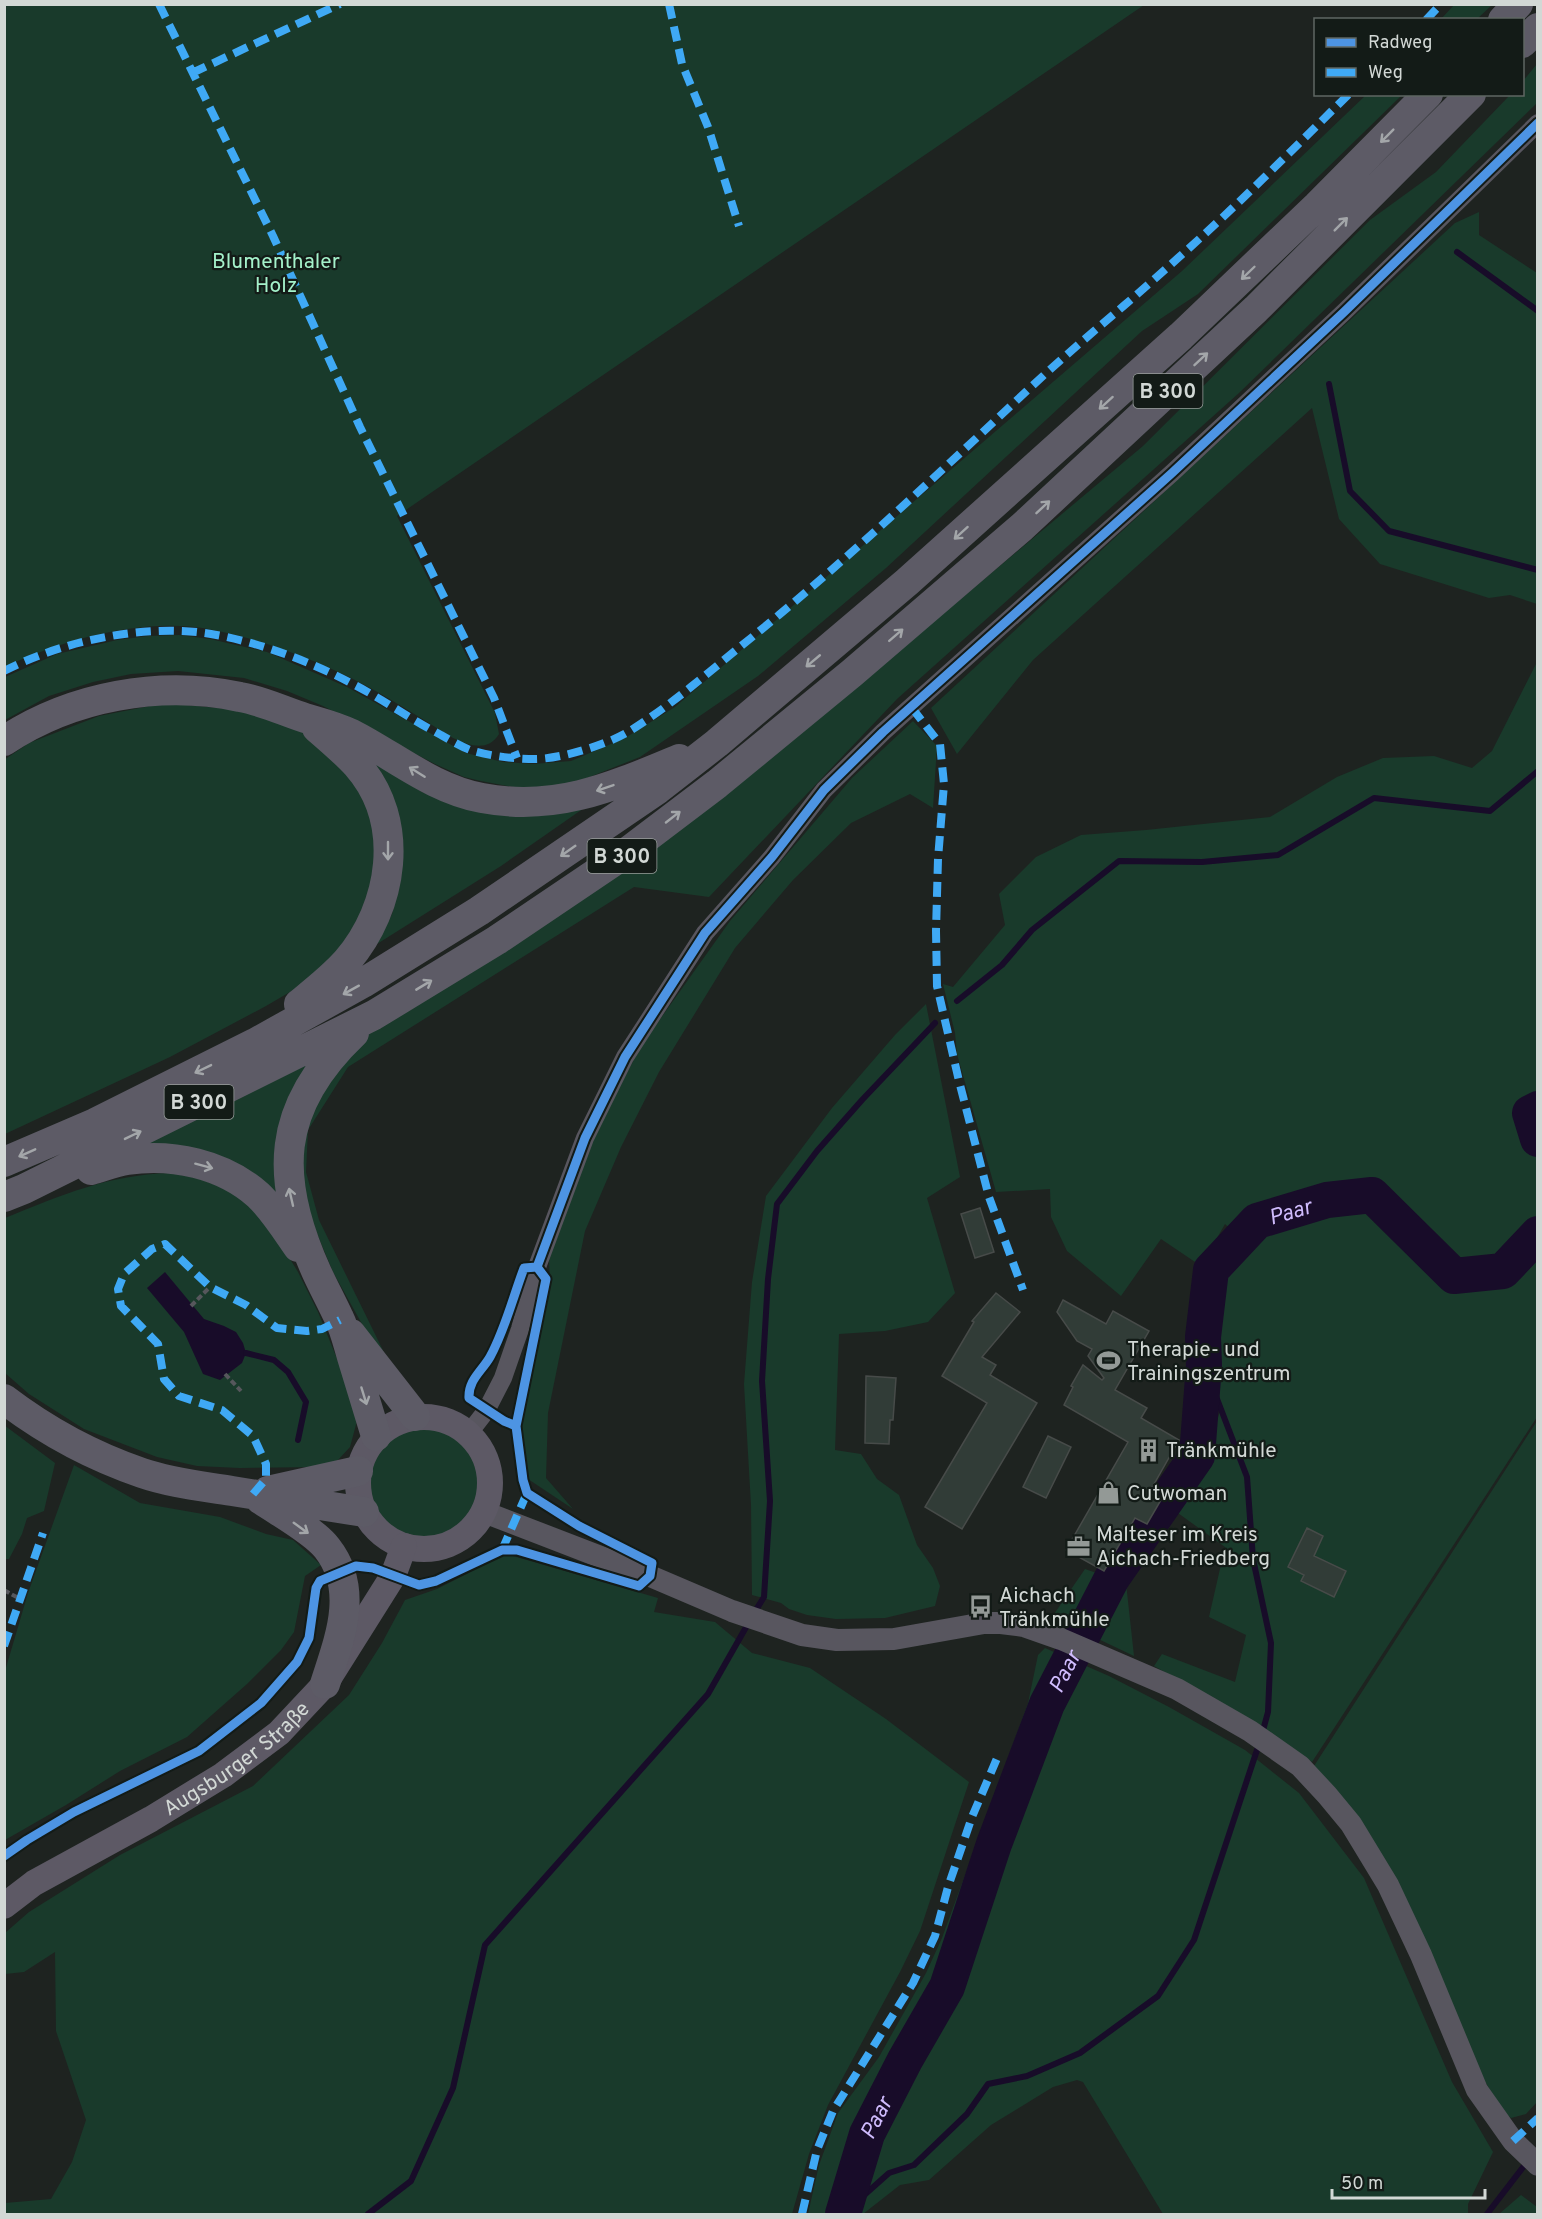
<svg xmlns="http://www.w3.org/2000/svg" width="1542" height="2219" viewBox="0 0 1542 2219" font-family="Overpass,sans-serif">
<style>
.green{fill:#193a2b}
.water{fill:#180c29}
.lines{fill:none;stroke-linecap:round;stroke-linejoin:round}
.stream{stroke:#180c29;stroke-width:6}
.river{stroke:#180c29;stroke-width:36}
.building{fill:#313c37;stroke:#474b49;stroke-width:1.5}
.path{stroke:#56575c;stroke-width:4;stroke-dasharray:6 3;stroke-linecap:butt}
.minor{stroke:#58565f;stroke-width:18}
.tertiary{stroke:#58565f;stroke-width:22}
.secondary{stroke:#5d5965;stroke-width:26}
.trunk{stroke:#5d5b66;stroke-width:30}
.quiet{stroke:#3fa9f5;stroke-width:8;stroke-dasharray:15 8;stroke-linecap:butt}
.cycleway-casing{stroke:#131b17;stroke-width:13}
.cycleway{stroke:#4d94e3;stroke-width:9}
.oneway{stroke:#a3a6a9}
.labels{text-anchor:middle;stroke-width:4.5;stroke-linejoin:round;paint-order:stroke}
.shield{fill:#131b17;stroke:#999f9c;stroke-width:1.5}
.shield-label{font-size:20px;font-weight:bold;fill:#d2d8d5}
.park-label{font-size:21px;fill:#a4f1ca;stroke:#131b17}
.poi-label{font-size:21px;fill:#d2d8d5;stroke:#131b17;text-anchor:start}
.street-label{font-size:21px;fill:#d2d8d5;stroke:#131b17}
.water-label{font-size:22px;font-style:italic;fill:#d0bcfe;stroke:#131b17}
</style>
<rect width="100%" height="100%" fill="#1e2320"/>
<path class="green" d="M5,4H1144V5L397,516L495,713L499,734C488,752 470,746 453,738C420,718 386,695 351,678C308,657 260,639 213,630C147,616 64,639 5,667Z
M1454,5L1455,4L1492,5L1477,19H1441Z
M1537,64V103L1239,393L897,699L709,897L634,887L348,1067L308,1130L306,1172L319,1220L401,1387L387,1369L333,1272L298,1188L306,1107L360,1039L846,695L1143,446L1370,220L1436,172L1510,95L1522,94L1523,81Z
M1366,95H1402L1198,294L1142,331L886,568L758,676L640,757L582,780L558,786L518,788L481,781L464,777L435,764L323,706L287,691L244,678L178,671L131,674L93,682L49,696L5,720V677L57,654L117,640L148,636L179,635L210,639L267,652L347,687L466,753L503,762L533,764L571,761L625,738L675,707L1182,271Z
M1479,212V235L1537,273V604L1510,595L1489,598L1380,564L1339,519L1312,408L1033,660L957,754L931,708L1455,223Z
M1537,662V1417L1312,1762L1253,1722L1154,1666L1162,1654L1235,1682L1246,1635L1209,1617L1225,1547L1171,1508L1204,1469L1219,1414L1220,1315L1224,1280L1239,1236L1225,1224L1201,1266L1161,1239L1121,1296L1067,1251L1051,1217L1050,1189L996,1192L957,1054L955,1033L943,984L953,987L1005,925L999,894L1036,857L1081,835L1146,830L1270,817L1337,777L1383,758L1434,756L1472,768L1492,751Z
M165,703L240,710L303,729L352,771L381,843L367,919L319,975L266,1006L170,1057L5,1134L4,760L29,743L99,716Z
M913,721L937,746L933,808L910,794L851,823L793,880L735,948L659,1072L621,1147L585,1231L548,1413L546,1478L573,1509L528,1479L520,1434L550,1283L549,1258L594,1136L641,1046L730,921L852,778Z
M368,757L422,792L472,810L587,806L501,866L377,944L392,914L402,872L401,828Z
M926,1004L960,1177L927,1198L955,1293L928,1322L885,1331L839,1334L835,1450L861,1454L877,1479L899,1495L917,1545L933,1568L940,1586L935,1606L885,1618L836,1619L807,1615L789,1609L781,1603L752,1595L751,1505L744,1384L752,1282L766,1196L832,1108L895,1035Z
M319,1054L289,1220L269,1191L135,1149Z
M170,1173L197,1178L232,1191L251,1206L276,1236L298,1272L318,1312L349,1388L357,1421L350,1447L338,1460L320,1467L240,1468L197,1466L157,1457L84,1429L29,1394L5,1373V1218C62,1195 107,1175 170,1173Z
M358 1483a66 66 0 1 1 132 0a66 66 0 1 1-132 0Z
M1537,1421L1538,2101L1526,2114L1511,2118L1503,2112L1483,2078L1314,1766Z
M4,1425L55,1463L44,1511L27,1518L22,1534L9,1559H4Z
M74,1465L140,1503L220,1517L266,1534L293,1540L321,1565L305,1576L294,1632L281,1650L247,1684L187,1737L120,1771L66,1805L5,1840V1671L28,1593Z
M506,1554L658,1598L654,1612L715,1622L752,1653L810,1668L886,1719L969,1782L920,1931L900,1972L828,2105L809,2154L792,2214H5V2203L51,2199L72,2162L86,2120L56,2031L55,1952L24,1972L5,1974V1933L29,1912L120,1855L253,1786L349,1695L382,1643L405,1600L437,1589Z
M1085,1569L1126,1583L1134,1656L1052,1617Z
M1045,1648L1109,1676L1169,1707L1245,1750L1299,1793L1364,1878L1452,2082L1493,2152L1468,2204V2214H1163L1083,2082L1077,2080L1053,2087L991,2125L929,2180L900,2185L863,2214H808L819,2165L838,2113L879,2057L926,1973L942,1938L1028,1703L1038,1655Z
M1521,2195L1537,2207V2214H1499Z"/>
<path class="water" d="M165,1272L204,1319L224,1326L236,1332L243,1343L246,1353L242,1363L220,1380L203,1374L184,1332L147,1288Z"/>
<g class="lines">
<path class="stream" d="M1457,252L1538,311
M1329,384L1350,491L1389,531L1538,570
M957,1001L1002,965L1032,930L1119,861L1202,862L1278,855L1374,798L1490,811L1538,771
M246,1353L274,1360L288,1372L306,1402L298,1440
M1204,1365L1247,1477L1253,1559L1271,1643L1268,1712L1262,1734
M754,1613L764,1597L770,1501L762,1381L768,1279L777,1204L817,1151L862,1100L935,1023
M368,2214L411,2181L453,2088L485,1945L708,1694L749,1622
M843,2214L889,2173L914,2165L967,2114L988,2084L1027,2076L1080,2053L1158,1996L1194,1940L1259,1744
M1487,2214L1527,2162"/>
<g class="river">
<path d="M1538,1109L1530,1113L1538,1139"/>
<path id="s1" d="M843,2214L867,2134L905,2060L947,1987L994,1844L1047,1704L1112,1578L1197,1456L1204,1365L1203,1337L1211,1270L1257,1221L1327,1200L1372,1195L1454,1276L1503,1271L1538,1234"/>
</g>
</g>
<path class="building" d="M980,1208L994,1252L975,1258L961,1214Z
M996,1293L1020,1312L982,1357L996,1365L990,1375L1037,1403L962,1529L925,1507L987,1403L942,1376L974,1322L972,1321Z
M1063,1300L1106,1324L1113,1311L1149,1331L1115,1390L1147,1408L1141,1418L1179,1440L1149,1493L1161,1500L1147,1524L1135,1518L1104,1571L1066,1550L1128,1442L1064,1405L1073,1387L1071,1386L1083,1365L1102,1380L1104,1378L1088,1356L1092,1349L1077,1341L1057,1312Z
M866,1376L896,1378L893,1420H890L889,1444L865,1443Z
M1048,1436L1071,1447L1046,1498L1023,1487Z
M1307,1528L1323,1536L1314,1556L1346,1571L1334,1597L1301,1581L1304,1575L1288,1567Z"/>
<g class="lines">
<path class="path" d="M191,1306L210,1287
M225,1374L241,1391
M4,1590L20,1599"/>
<path class="minor" d="M469,1433L486,1411L503,1378L520,1329L537,1267L585,1138L625,1057L705,933L772,857L824,790L883,732L1172,473L1344,312L1538,123"/>
<path class="tertiary" d="M484,1512L650,1576L732,1611L802,1635L837,1640L894,1639L984,1623H1001L1024,1626L1061,1639L1177,1689L1250,1731L1300,1766L1327,1795L1351,1824L1388,1885L1421,1955L1477,2090L1513,2141L1538,2165"/>
<g class="secondary">
<circle cx="424" cy="1483" r="66"/>
<path id="s2" d="M4,1906L34,1883L151,1819L223,1775L279,1733L325,1684L393,1576L404,1546"/>
</g>
<path class="trunk" d="M1503,20L1518,4
M1522,43L1538,28
M4,741C72,696 160,680 240,697C263,701 283,711 305,718C322,723 335,726 352,734C395,756 433,789 482,798C556,812 612,787 679,759
M299,1004C315,991 333,977 347,961C393,907 407,822 357,765C345,752 331,740 317,728
M354,1033C275,1108 274,1178 317,1273C324,1288 332,1303 339,1318C345,1330 348,1344 352,1357C360,1383 368,1410 376,1436
M4,1162L95,1123L255,1043L363,983L479,911L658,789L717,743L907,582L1181,336L1317,206L1428,94
M91,1170C102,1167 115,1162 127,1160C172,1153 223,1164 258,1195C273,1209 286,1230 298,1247
M4,1197L24,1189L374,1015L497,940L626,853L717,784L852,673L1022,527L1256,309L1471,94
M351,1334L415,1416
M4,1399C46,1431 92,1456 142,1473C171,1483 202,1486 232,1491C276,1498 320,1505 364,1512
M268,1491L358,1471
M260,1499C279,1512 314,1531 327,1548C360,1590 339,1640 325,1684"/>
<path class="quiet" d="M159,4L273,236L360,427L494,698L517,758
M669,4L682,64L708,127L739,226
M1426,20L1441,4
M192,73L340,4
M4,671C62,641 146,623 211,634C255,641 309,661 349,682C381,698 410,719 441,735C450,740 460,746 470,750C490,756 514,759 535,759C560,759 606,745 628,732C672,705 711,670 751,638C848,559 939,473 1031,387C1078,343 1130,302 1178,258C1237,206 1293,149 1349,94
M912,708L940,744L944,784L938,859L936,931L937,986L959,1081L989,1197L1023,1290
M253,1494L266,1479V1464L253,1436L222,1410L179,1396L164,1379L158,1344L121,1306L118,1289L124,1274L152,1249L165,1244L210,1287L246,1305L277,1328L307,1331L322,1329L340,1320
M502,1550L527,1493
M4,1646L43,1533
M1513,2141L1538,2118
M802,2214L817,2150L833,2111L913,1983L935,1936L948,1887L972,1817L998,1756"/>
<defs>
<path id="cycleway" d="M537,1267L585,1138L625,1057L705,933L772,857L824,790L883,732L1172,473L1344,312L1538,123
M516,1426L504,1421L469,1398C468,1380 482,1371 490,1357C505,1330 513,1297 524,1268L537,1267
M4,1856L27,1840L74,1812L199,1751L261,1703L297,1662L309,1638L316,1588L320,1581L356,1566L373,1568L419,1585L436,1581L502,1550H517L639,1586L650,1576L652,1563L579,1526L527,1493L523,1480L516,1426L546,1279L537,1267"/>
</defs>
<use href="#cycleway" class="cycleway-casing"/>
<use href="#cycleway" class="cycleway"/>
</g>
<defs><path id="oneway-shaft" d="M-6 0H5M1.5-3L5.5 0L1.5 3" fill="none" stroke-width="1.6" stroke-linecap="round" stroke-linejoin="round" transform="scale(1.5)"/></defs>
<g class="oneway">
<use href="#oneway-shaft" transform="translate(1387 136) rotate(135)"/>
<use href="#oneway-shaft" transform="translate(1341 224) rotate(-45)"/>
<use href="#oneway-shaft" transform="translate(1248 273) rotate(136)"/>
<use href="#oneway-shaft" transform="translate(1201 359) rotate(-43)"/>
<use href="#oneway-shaft" transform="translate(1106 403) rotate(138)"/>
<use href="#oneway-shaft" transform="translate(1043 507) rotate(-43)"/>
<use href="#oneway-shaft" transform="translate(961 533) rotate(138)"/>
<use href="#oneway-shaft" transform="translate(896 635) rotate(-41)"/>
<use href="#oneway-shaft" transform="translate(813 661) rotate(140)"/>
<use href="#oneway-shaft" transform="translate(417 772) rotate(-148)"/>
<use href="#oneway-shaft" transform="translate(605 788) rotate(161)"/>
<use href="#oneway-shaft" transform="translate(673 817) rotate(-38)"/>
<use href="#oneway-shaft" transform="translate(388 851) rotate(90)"/>
<use href="#oneway-shaft" transform="translate(568 851) rotate(145)"/>
<use href="#oneway-shaft" transform="translate(424 985) rotate(-31)"/>
<use href="#oneway-shaft" transform="translate(351 990) rotate(151)"/>
<use href="#oneway-shaft" transform="translate(203 1069) rotate(154)"/>
<use href="#oneway-shaft" transform="translate(133 1135) rotate(-26)"/>
<use href="#oneway-shaft" transform="translate(27 1153) rotate(156)"/>
<use href="#oneway-shaft" transform="translate(204 1166) rotate(15)"/>
<use href="#oneway-shaft" transform="translate(291 1197) rotate(-103)"/>
<use href="#oneway-shaft" transform="translate(364 1396) rotate(73)"/>
<use href="#oneway-shaft" transform="translate(301 1528) rotate(36)"/>
</g>
<defs>
<symbol id="stadium-bare" viewBox="-9 -9 18 18"><path d="M0-5a6.5 5 0 1 0 0 10a6.5 5 0 1 0 0-10ZM-3.5-1.8h7v3.6h-7Z" fill="#939996" stroke="#131b17" stroke-width="2.5" paint-order="stroke"/></symbol>
<symbol id="building-bare" viewBox="-9 -9 18 18"><path d="M-4-6H4V6H1V3H-1V6H-4ZM-2.5-4.3h1.7v1.8h-1.7ZM.8-4.3h1.7v1.8H.8ZM-2.5-1h1.7V.8h-1.7ZM.8-1h1.7V.8H.8Z" fill="#939996" stroke="#131b17" stroke-width="2.5" paint-order="stroke"/></symbol>
<symbol id="shop-bare" viewBox="-9 -9 18 18"><path d="M-5-2.5h2.3a2.7 3.5 0 0 1 5.4 0H5L5.5 6h-11ZM-1.5-2.5h3a1.5 2.3 0 0 0-3 0Z" fill="#939996" stroke="#131b17" stroke-width="2.5" paint-order="stroke"/></symbol>
<symbol id="office-bare" viewBox="-9 -9 18 18"><path d="M-6-3h4V-5.5h4V-3h4V5H-6ZM-1-4.5V-3h2v-1.5ZM-6 0V1H6V0Z" fill="#939996" stroke="#131b17" stroke-width="2.5" paint-order="stroke"/></symbol>
<symbol id="bus-bare" viewBox="-9 -9 18 18"><path d="M-5-6H5V4H4V6H2V4H-2V6H-4V4H-5ZM-3.5-4V0h7V-4ZM-3.5 1.2v1.5H-2V1.2ZM2 1.2v1.5H3.5V1.2Z" fill="#939996" stroke="#131b17" stroke-width="2.5" paint-order="stroke"/></symbol>
</defs>
<g fill-rule="evenodd">
<use href="#stadium-bare" x="1092" y="1344" width="33" height="33"/>
<use href="#building-bare" x="1132" y="1434" width="33" height="33"/>
<use href="#shop-bare" x="1092" y="1476" width="33" height="33"/>
<use href="#office-bare" x="1062" y="1530" width="33" height="33"/>
<use href="#bus-bare" x="964" y="1590" width="33" height="33"/>
</g>
<g class="labels">
<g class="shield">
<rect x="1133.5" y="374" width="69" height="34" rx="4.5"/>
<rect x="587.5" y="839" width="69" height="34" rx="4.5"/>
<rect x="164.5" y="1085" width="69" height="34" rx="4.5"/>
</g>
<g class="shield-label">
<text x="1168" y="398">B 300</text>
<text x="622" y="863">B 300</text>
<text x="199" y="1109">B 300</text>
</g>
<g class="park-label">
<text x="276" y="268">Blumenthaler<tspan x="276" dy="24">Holz</tspan></text>
</g>
<g class="poi-label">
<text x="1127" y="1356">Therapie- und<tspan x="1127" dy="24">Trainingszentrum</tspan></text>
<text x="1166" y="1457">Tränkmühle</text>
<text x="1127" y="1500">Cutwoman</text>
<text x="1096" y="1541">Malteser im Kreis<tspan x="1096" dy="24">Aichach-Friedberg</tspan></text>
<text x="999" y="1602">Aichach<tspan x="999" dy="24">Tränkmühle</tspan></text>
</g>
<g class="street-label">
<text dy="7" stroke="none"><textPath href="#s2" startOffset="276">Augsburger Straße</textPath></text>
</g>
<g class="water-label">
<text dy="8" stroke="none"><textPath href="#s1" startOffset="1130">Paar</textPath></text>
<text dy="8" stroke="none"><textPath href="#s1" startOffset="588">Paar</textPath></text>
<text dy="8" stroke="none"><textPath href="#s1" startOffset="102">Paar</textPath></text>
</g>
</g>
<rect width="1542" height="2219" fill="none" stroke="#d2d8d5" stroke-width="12"/>
<rect x="1314" y="18" width="210" height="78" fill="#131b17" stroke="#5f6763" stroke-width="1.5"/>
<rect x="1326" y="38" width="30" height="9" fill="#4d94e3" stroke="#5f6763" stroke-width="1.5"/>
<text x="1368" y="48" font-size="18" fill="#d2d8d5">Radweg</text>
<rect x="1326" y="68" width="30" height="9" fill="#3fa9f5" stroke="#5f6763" stroke-width="1.5"/>
<text x="1368" y="78" font-size="18" fill="#d2d8d5">Weg</text>
<path d="M1332 2189v9h153v-9" fill="none" stroke="#d2d8d5" stroke-width="3"/>
<text x="1341" y="2189" font-size="18" fill="#d2d8d5" stroke="#131b17" stroke-width="4.5" paint-order="stroke">50 m</text>
</svg>
